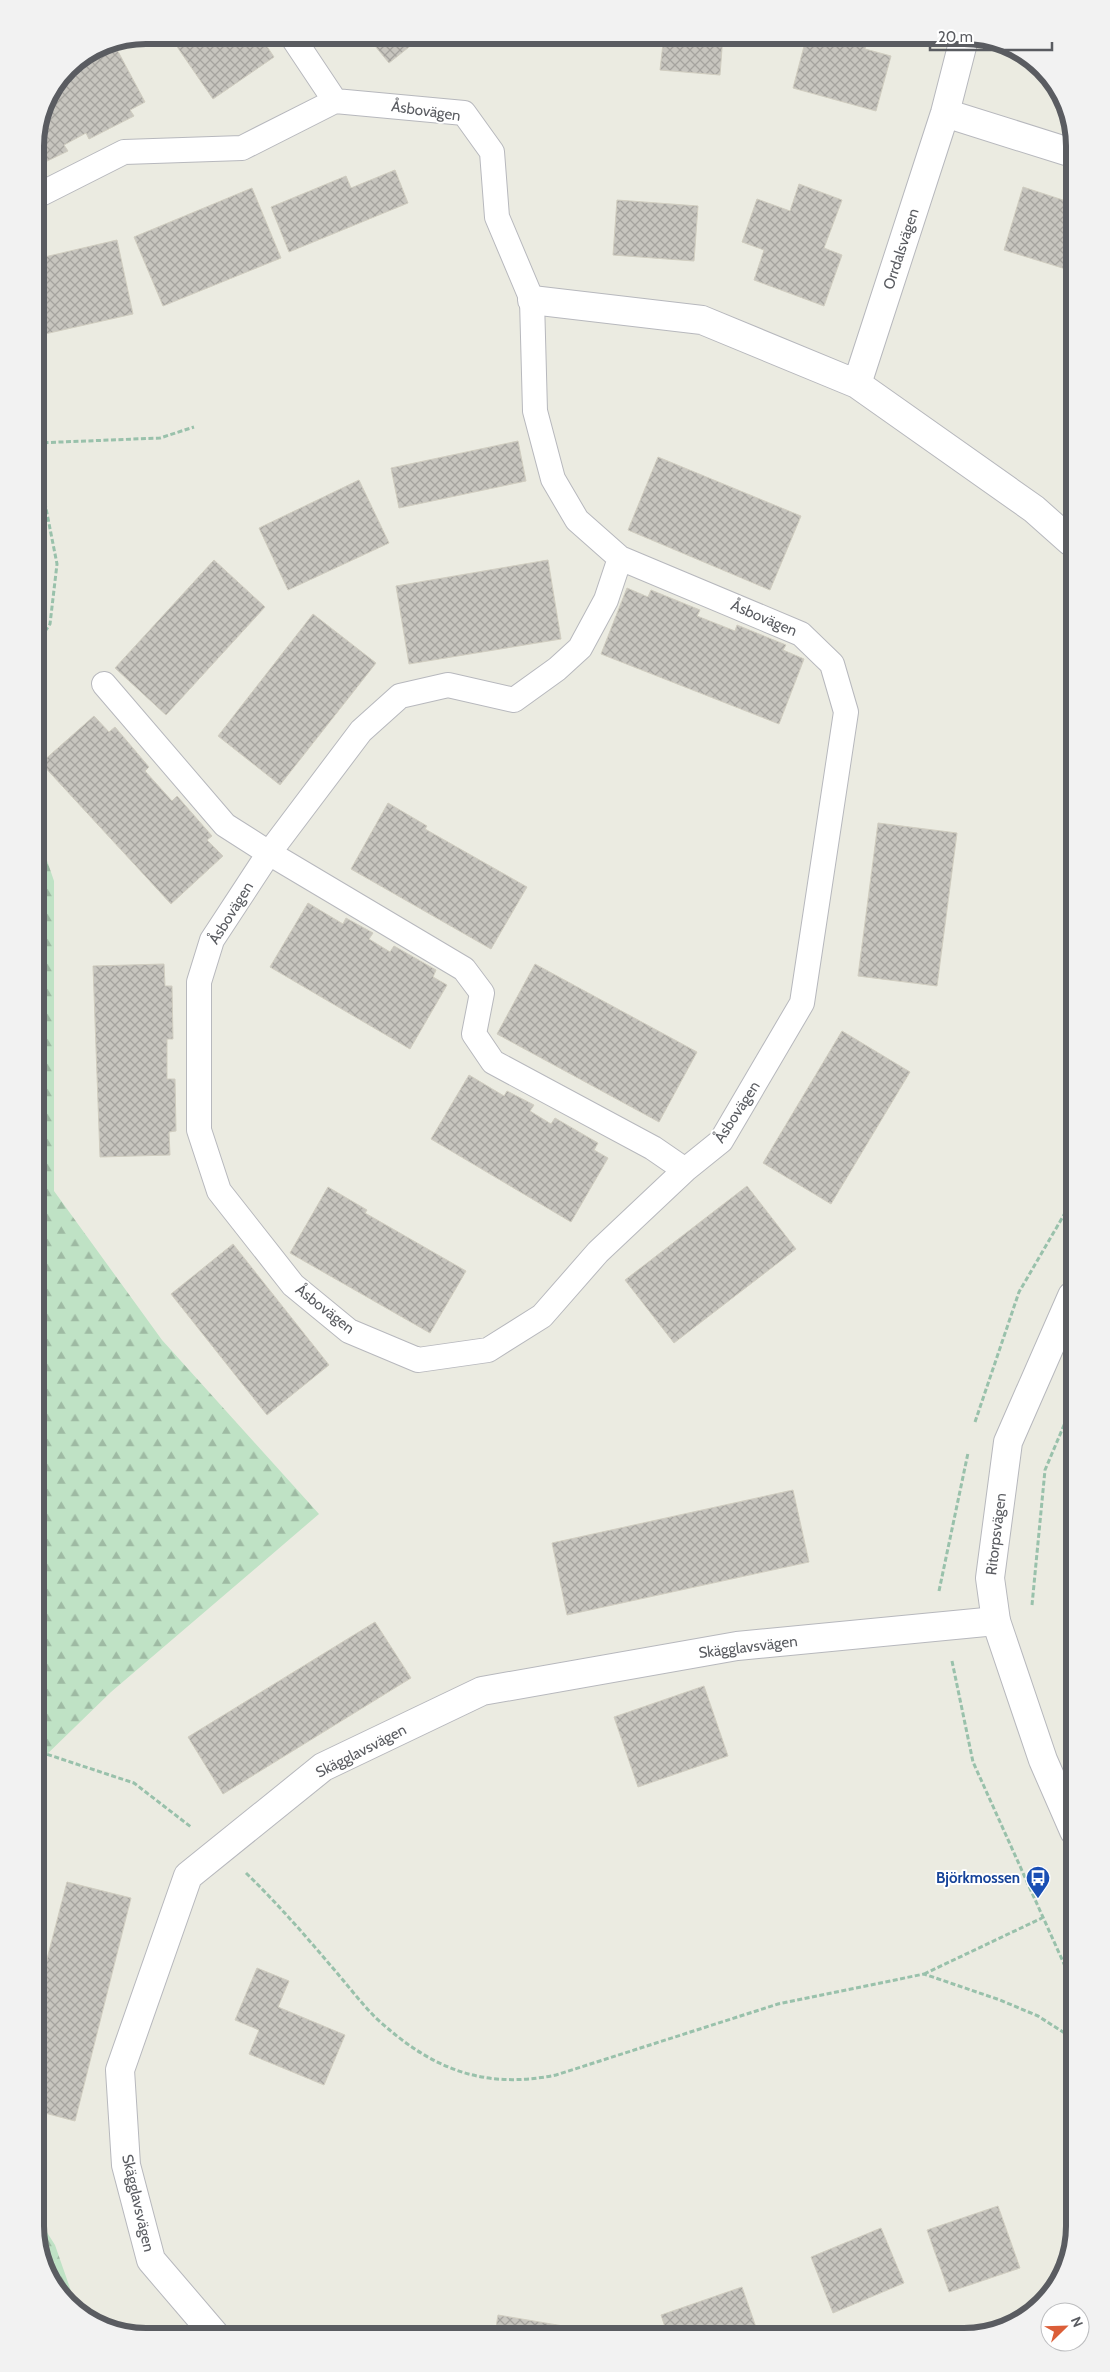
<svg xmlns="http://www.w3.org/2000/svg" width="1110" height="2372" viewBox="0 0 1110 2372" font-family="Cabin,sans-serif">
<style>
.forest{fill:url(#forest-firs)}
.building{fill:url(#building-cross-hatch);stroke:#d0cdc0}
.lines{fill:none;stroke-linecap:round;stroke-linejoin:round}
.service-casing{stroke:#b7b8bd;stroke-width:26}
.minor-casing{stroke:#b7b8bd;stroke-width:30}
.tertiary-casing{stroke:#b7b8bd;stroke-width:30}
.path{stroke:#99c1ab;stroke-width:3;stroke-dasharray:5 2.5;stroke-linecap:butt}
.service{stroke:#fff;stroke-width:24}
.minor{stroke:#fff;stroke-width:28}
.tertiary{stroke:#fff;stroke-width:28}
.labels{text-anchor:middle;stroke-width:4;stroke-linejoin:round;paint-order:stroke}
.street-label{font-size:15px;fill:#5a5c61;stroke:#fff}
.transit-label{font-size:15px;font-weight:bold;fill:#164399;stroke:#fff;text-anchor:end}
.rim{fill:none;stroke:#5a5c61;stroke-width:6}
</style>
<defs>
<pattern id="forest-firs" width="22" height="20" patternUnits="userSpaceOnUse" patternTransform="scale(1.25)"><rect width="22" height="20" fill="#bfe2c5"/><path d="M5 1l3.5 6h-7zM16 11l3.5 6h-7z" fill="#9ebaa3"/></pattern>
<pattern id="building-cross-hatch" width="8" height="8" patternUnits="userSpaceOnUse" patternTransform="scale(1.25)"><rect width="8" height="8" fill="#c7c5be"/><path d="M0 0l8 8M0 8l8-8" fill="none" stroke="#a5a39e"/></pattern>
</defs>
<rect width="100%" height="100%" fill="#ebebe1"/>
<path class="forest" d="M36,558L47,581L37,648Z
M37,831L54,881V1191L162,1340L319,1514L111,1692L40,1761Z
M41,2223L55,2245L79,2314L41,2262Z"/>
<path class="building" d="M169,35H268L270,38L264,42L274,57L213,99Z
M366,35H424L389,63Z
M664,35H723L720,75L660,70Z
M807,35L835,40L836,35H848L867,40L865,49L891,56L876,111L793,88Z
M113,42L145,102L130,110L134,116L89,139L86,133L64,145L68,151L41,164L38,159L35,160V139L44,103L68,67L104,43Z
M1060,97L1067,107L1057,105Z
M395,170L408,203L289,252L271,207L346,176L351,188Z
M799,184L842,200L824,248L842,255L824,306L754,280L764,250L742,242L757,199L790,211Z
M1023,187L1069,202L1070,288L1064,286L1069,270L1004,250Z
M252,188L281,258L163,306L134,237Z
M617,200L698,206L694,261L613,255Z
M117,240L133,314L36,336V259Z
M518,441L526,481L399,508L391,468Z
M658,457L801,516L770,590L628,530Z
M359,480L389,543L288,590L259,528Z
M214,560L265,607L166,715L115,668Z
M548,560L561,639L409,664L396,586Z
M627,588L648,597L651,590L700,610L697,616L735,631L737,625L786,645L783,650L804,659L779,724L601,654Z
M313,614L376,663L280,785L218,736Z
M94,716L109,732L115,727L149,767L145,771L172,801L177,796L212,836L207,840L223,856L171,904L41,763Z
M388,803L427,826L425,829L527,887L491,949L351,869Z
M878,823L957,833L937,986L858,976Z
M308,903L343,924L346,918L373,933L369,939L390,952L394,946L436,970L433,977L447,985L410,1049L270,967Z
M164,964L165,986H172L173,1039H167V1079H175L176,1131L169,1132L170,1155L100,1157L93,966Z
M535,964L697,1052L659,1122L497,1034Z
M842,1031L910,1072L831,1204L763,1163Z
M469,1075L504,1096L507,1091L534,1105L530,1111L551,1124L555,1118L598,1143L594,1150L608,1158L571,1222L431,1139Z
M747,1186L796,1249L674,1343L625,1280Z
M328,1187L367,1210L365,1213L466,1271L430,1333L290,1253Z
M233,1244L329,1365L267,1415L171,1294Z
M793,1490L809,1562L567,1615L552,1543Z
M375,1622L411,1678L223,1794L188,1737Z
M704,1686L728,1756L638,1787L614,1717Z
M67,1882L131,1898L75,2121L41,2112L40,1986Z
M257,1968L289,1981L278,2007L345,2035L324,2085L249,2054L259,2030L235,2020Z
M998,2206L1020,2268L949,2292L927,2230Z
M881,2228L904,2283L833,2313L811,2257Z
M742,2287L758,2333H667L661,2315Z
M498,2315L599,2332V2334H495Z"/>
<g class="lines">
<defs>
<path id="service" d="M291,35L335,101
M35,197L124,152L242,148L335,101L464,113L492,152L497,217L532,300L535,411L553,479L577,520L620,558L801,634L832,664L846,712L802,1003L721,1141L685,1170L598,1252L542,1316L488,1350L418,1360L349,1331L293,1285L219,1191L199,1130V982L212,940L269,853L361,731L400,696L448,685L514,700L557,669L580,648L606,600L620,558
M104,684L225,825L269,853L464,969L482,993L474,1034L493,1062L653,1148L685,1170"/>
<path id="minor" d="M945,113L1069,152
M532,300L702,320L857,384L1034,509L1070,541
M857,384L945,113L965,35
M216,2336L151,2260L126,2165L120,2070L188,1876L323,1767L482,1691L737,1646L996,1621"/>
<path id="tertiary" d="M1072,1296L1008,1442L990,1578L996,1621L1043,1760L1074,1831"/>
</defs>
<use href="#service" class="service-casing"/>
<use href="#minor" class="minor-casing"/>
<use href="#tertiary" class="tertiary-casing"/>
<path class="path" d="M36,443L160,438L194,427
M36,458L57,564L50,624L37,643
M975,1422L1019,1292L1072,1201
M939,1591L968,1453
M1032,1605L1045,1470L1073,1404
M952,1661L973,1762L1074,1986
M40,1752L134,1783L191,1827
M246,1873C276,1902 304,1934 331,1966C346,1983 360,2002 376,2018C430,2068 482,2090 556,2075L778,2004L924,1974L1000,2000L1038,2016L1074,2039
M924,1974L1042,1918"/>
<use href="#service" class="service"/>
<use href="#minor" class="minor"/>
<use href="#tertiary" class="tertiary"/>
</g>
<defs>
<symbol id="bus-pin" viewBox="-11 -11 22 30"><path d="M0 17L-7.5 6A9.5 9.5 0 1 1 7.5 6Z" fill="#1a4fb4" stroke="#fff"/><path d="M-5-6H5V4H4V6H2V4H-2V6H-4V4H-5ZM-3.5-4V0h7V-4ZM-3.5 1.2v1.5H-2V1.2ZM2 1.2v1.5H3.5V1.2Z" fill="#fff"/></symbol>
</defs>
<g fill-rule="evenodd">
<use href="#bus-pin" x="1024" y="1864" width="28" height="38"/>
</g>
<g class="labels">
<g class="street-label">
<text transform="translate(426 111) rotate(8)" y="5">Åsbovägen</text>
<text transform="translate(901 249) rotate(-72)" y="5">Orrdalsvägen</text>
<text transform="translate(764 618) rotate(23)" y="5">Åsbovägen</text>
<text transform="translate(231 913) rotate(-58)" y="5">Åsbovägen</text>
<text transform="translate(737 1112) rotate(-57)" y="5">Åsbovägen</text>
<text transform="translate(325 1309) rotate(38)" y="5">Åsbovägen</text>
<text transform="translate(996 1534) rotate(-83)" y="5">Ritorpsvägen</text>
<text transform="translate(748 1647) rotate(-7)" y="5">Skägglavsvägen</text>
<text transform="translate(361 1751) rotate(-27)" y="5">Skägglavsvägen</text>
<text transform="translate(138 2203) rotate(77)" y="5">Skägglavsvägen</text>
</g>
<g class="transit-label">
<text x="1020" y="1883">Björkmossen</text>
</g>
</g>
<path d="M0 0H1110V2372H0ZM146 44H964A102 102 0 0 1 1066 146V2226A102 102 0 0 1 964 2328H146A102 102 0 0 1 44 2226V146A102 102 0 0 1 146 44Z" fill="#f2f2f2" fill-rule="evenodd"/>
<path class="rim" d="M146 44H964A102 102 0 0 1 1066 146V2226A102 102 0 0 1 964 2328H146A102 102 0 0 1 44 2226V146A102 102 0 0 1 146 44Z"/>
<g transform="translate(1065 2327) rotate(67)"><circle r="24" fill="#ffffff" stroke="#bdbec0"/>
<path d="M0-4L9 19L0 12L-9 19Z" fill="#db5e38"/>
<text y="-8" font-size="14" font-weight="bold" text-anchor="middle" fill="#5a5c61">N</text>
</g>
<path d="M930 42v8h122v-8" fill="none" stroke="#5a5c61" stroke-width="2.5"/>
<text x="938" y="42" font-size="15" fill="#5a5c61" stroke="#ffffff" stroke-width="4" paint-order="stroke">20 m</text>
</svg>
